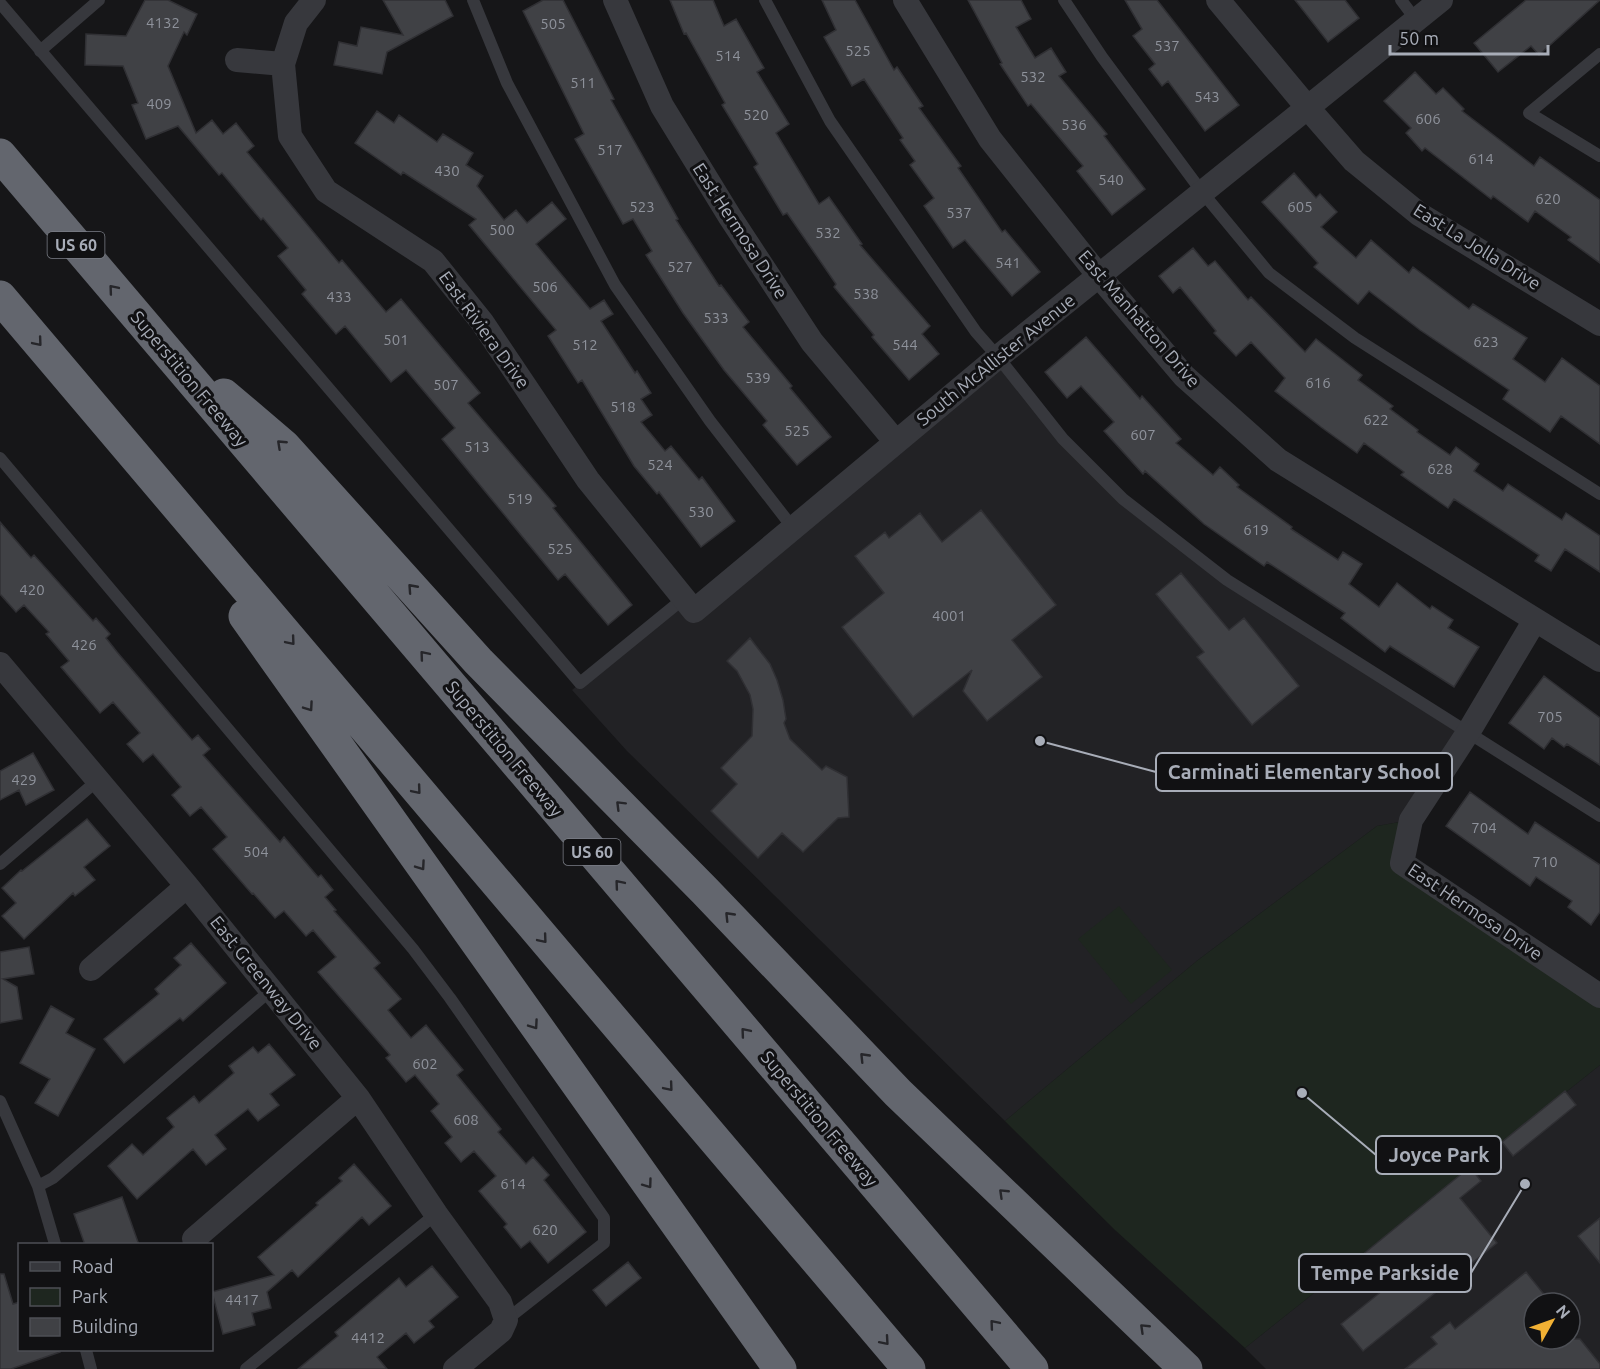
<svg xmlns="http://www.w3.org/2000/svg" width="1600" height="1369" viewBox="0 0 1600 1369" font-family="Ubuntu,sans-serif">
<style>
.built{fill:#222225;fill-rule:evenodd}
.green{fill:#1e261f}
.building{fill:#404145;stroke:#303034;stroke-width:1.5}
.lines{fill:none;stroke-linecap:round;stroke-linejoin:round}
.service{stroke:#37383d;stroke-width:12}
.minor{stroke:#37383d;stroke-width:24}
.motorway{stroke:#63666e;stroke-width:33}
.oneway{stroke:#26262a}
.labels{text-anchor:middle;stroke-width:6;stroke-linejoin:round;paint-order:stroke}
.number-label{font-size:15px;fill:#8e929b}
.shield{fill:#111113;stroke:#7b7e86;stroke-width:1.5}
.shield-label{font-size:16px;font-weight:bold;fill:#a8adb8}
.street-label{font-size:18px;fill:#a8adb8;stroke:#111113}
.leader{fill:none;stroke:#a8adb8;stroke-width:2}
.callout-dot{fill:#a8adb8;stroke:#111113;stroke-width:2}
.callout{fill:#111113;stroke:#a8adb8;stroke-width:2}
.callout-label{font-size:20px;text-anchor:middle;font-weight:bold;fill:#a8adb8}
</style>
<rect width="100%" height="100%" fill="#161618"/>
<path class="built" d="M998,357L1123,499L1228,580L1469,731L1411,820L1377,826L1198,960L1005,1121L627,751L572,690L683,599L694,611Z
M1600,1065V1369H1266L1245,1348ZM1534,1303H1570V1339H1534Z"/>
<path class="green" d="M1411,820L1402,863L1600,996V1065L1245,1348L1115,1230L1005,1121L1198,960L1377,826Z
M1119,906L1172,970L1131,1004L1078,939Z"/>
<path class="building" d="M145,0H168L197,14L187,35L184,32L168,66L196,133L212,120L223,134L236,123L254,146L247,152L339,263L342,260L386,312L401,299L480,393L468,403L556,506L553,508L632,605L608,625L565,574L558,580L442,439L455,428L406,370L391,382L345,326L336,334L302,294L306,290L278,256L288,248L263,218L261,220L222,173L219,175L178,126L146,139L132,105L138,103L123,66L85,65L86,34L126,36Z
M383,0H445L453,16L387,52L382,74L334,65L339,42L357,46L361,27L403,35Z
M543,0H563L614,99L611,100L678,219L676,220L719,286L721,285L749,322L743,327L792,386L790,388L831,437L797,465L763,425L767,421L724,370L683,313L646,255L652,251L633,219L623,224L575,139L584,134L523,11Z
M670,0H713L724,26L736,19L764,68L757,72L789,124L776,133L819,204L829,197L862,244L860,245L930,326L922,334L939,354L909,380L872,337L874,335L834,287L836,284L787,213L783,215L754,167L758,164L722,105L725,103L686,33L684,34Z
M822,0H855L894,70L897,67L923,106L919,108L961,166L958,168L1002,232L1005,230L1040,272L1012,296L965,240L953,248L924,206L934,198L910,165L915,161L900,140L903,138L864,79L852,86L824,37L836,30Z
M968,0H1021L1031,19L1016,27L1035,58L1051,48L1066,72L1059,76L1107,134L1104,136L1145,189L1112,215L1077,171L1083,166L1031,104L1028,106L1000,64L1002,63Z
M1125,0H1157L1239,105L1205,131L1168,81L1162,86L1149,69L1155,64L1133,36L1142,29Z
M1295,0H1345L1359,18L1328,42Z
M1526,0H1600L1539,55L1531,46L1498,72L1474,43Z
M1415,72L1436,94L1443,88L1464,109L1462,111L1534,166L1540,157L1600,200V263L1568,240L1571,237L1535,211L1528,222L1493,196L1491,199L1425,148L1422,151L1406,133L1411,128L1384,101Z
M377,111L394,123L399,115L437,142L443,134L473,153L466,165L483,176L477,186L504,220L516,210L527,223L552,202L566,219L536,244L590,309L604,300L613,314L601,321L635,373L637,371L651,393L641,399L652,415L641,422L665,451L671,446L699,480L702,477L735,521L701,547L659,492L657,494L634,466L582,380L578,383L548,336L556,330L469,225L476,219L403,172L401,175L355,143Z
M1294,173L1316,198L1320,194L1337,212L1321,227L1356,258L1371,240L1409,273L1413,267L1469,309L1473,304L1527,338L1513,359L1545,382L1562,358L1600,386V444L1561,416L1550,432L1503,399L1509,390L1420,330L1369,291L1358,304L1314,267L1318,263L1262,202Z
M1193,248L1208,266L1215,261L1248,300L1251,297L1305,352L1316,339L1362,375L1358,380L1393,406L1390,409L1418,430L1417,432L1450,455L1456,447L1479,464L1474,471L1503,491L1508,484L1562,520L1566,513L1600,536V572L1565,549L1551,571L1535,561L1539,555L1454,499L1448,508L1401,475L1404,472L1364,443L1357,453L1321,427L1275,391L1285,378L1251,342L1236,356L1214,333L1216,331L1180,287L1173,293L1159,276Z
M1086,337L1140,399L1142,396L1181,439L1176,443L1213,475L1220,467L1239,485L1237,487L1292,527L1291,529L1338,560L1343,552L1362,564L1349,584L1379,607L1397,583L1430,609L1432,606L1453,620L1448,628L1479,647L1454,687L1390,646L1385,652L1341,618L1345,613L1267,562L1264,566L1204,524L1145,471L1143,474L1104,431L1114,422L1081,386L1067,398L1045,372Z
M981,510L1056,605L1012,640L1042,677L987,721L963,691L972,670L913,717L842,627L884,593L855,556L885,532L889,538L920,513L942,542Z
M0,522L31,558L34,555L93,621L96,618L110,634L106,638L117,652L192,740L198,735L210,749L203,755L280,842L284,837L318,877L321,875L333,890L325,897L336,910L334,911L380,963L374,968L401,999L388,1010L411,1038L426,1025L463,1070L457,1075L501,1129L498,1132L526,1164L533,1157L549,1175L544,1180L586,1232L548,1263L530,1241L521,1248L504,1227L507,1224L479,1191L496,1176L474,1151L461,1162L445,1143L452,1137L431,1111L439,1104L415,1075L406,1082L386,1058L390,1055L318,972L336,957L313,930L306,936L284,911L275,918L253,893L252,894L213,849L227,837L201,807L190,816L172,795L181,787L153,754L143,762L127,744L140,733L113,702L100,713L61,667L69,661L46,634L49,632L24,605L16,612L0,594Z
M1181,573L1229,630L1244,618L1299,686L1252,725L1197,657L1204,652L1156,594Z
M750,638L770,664L777,680L783,700L786,719L784,723L790,739L822,770L826,766L847,777L849,817L838,818L803,852L782,833L758,858L711,811L737,784L721,768L752,736L753,709L750,695L737,671L727,661Z
M1544,676L1600,718V765L1567,744L1564,747L1552,738L1544,749L1509,723Z
M33,753L54,790L26,805L19,790L0,800V771Z
M1470,792L1528,834L1535,822L1600,865V912L1591,925L1568,907L1572,901L1536,877L1530,886L1446,826Z
M87,819L110,846L84,867L95,880L75,896L73,893L24,939L2,916L16,903L2,888L21,870L22,871Z
M191,943L226,983L183,1021L180,1018L124,1063L104,1039L159,994L155,989L181,965L174,958Z
M29,947L34,974L3,979L17,987L22,1019L0,1023V952Z
M51,1006L74,1019L66,1033L95,1049L58,1116L35,1103L50,1079L20,1063Z
M269,1044L295,1075L270,1094L279,1105L258,1121L248,1109L215,1135L226,1149L206,1165L193,1149L137,1199L108,1166L132,1144L143,1155L174,1127L167,1118L194,1096L199,1103L234,1073L229,1066L253,1047L258,1053Z
M1565,1091L1576,1105L1513,1156L1502,1142Z
M354,1164L391,1206L369,1225L362,1217L298,1277L292,1270L267,1292L271,1308L252,1313L255,1325L223,1334L212,1292L274,1275L258,1257L318,1205L316,1203L342,1181L339,1178Z
M1470,1167L1481,1181L1460,1198L1497,1243L1363,1351L1341,1324L1382,1291L1356,1260Z
M122,1197L139,1245H85L74,1214Z
M1600,1218V1263L1578,1236Z
M628,1262L641,1278L606,1306L593,1290Z
M432,1266L458,1297L429,1321L434,1327L414,1343L406,1333L377,1357L387,1369H298L338,1336L335,1332L399,1278L406,1287Z
M1526,1272L1551,1303H1534V1339H1580L1600,1364V1369H1405L1437,1344L1431,1337L1450,1322L1455,1329Z
M0,1274H4L13,1304L20,1302V1350H59L60,1352L11,1369H0Z"/>
<g class="lines">
<path class="service" d="M473,0L507,83L615,285L710,421L793,528
M765,0L830,121L976,332L998,357L1063,439L1123,499L1227,580L1600,816
M1064,0L1102,57L1202,192L1269,273L1355,338L1600,494
M1401,0L1416,20
M0,3L580,683L683,599
M40,51L99,0
M1600,54L1529,113L1600,156
M0,458L413,949L450,998L604,1218V1243L506,1320
M0,864L98,780
M0,1101L38,1186L55,1244
M38,1186L53,1178L271,990
M86,1350L91,1369
M246,1369L436,1214"/>
<path class="minor" d="M314,0L296,23L283,64L290,136L326,191L433,261L482,322L588,480L694,611L998,357L1441,0
M615,0L662,106L730,217L812,342L896,442
M905,0L990,139L1099,276L1184,376L1278,460L1600,660
M1218,0L1307,107L1354,161L1419,214L1600,324
M237,60L283,64
M1535,620L1469,731L1411,820L1402,863L1600,996
M0,664L187,886L358,1098L436,1214L500,1302L506,1320L501,1331L455,1369
M91,969L187,886
M194,1239L358,1098"/>
<path class="motorway" d="M0,155L1032,1369
M0,297L909,1369
M224,395L284,446L478,661L705,891L898,1093L1186,1369
M245,616L780,1369"/>
</g>
<defs><path id="oneway-chevron" d="M-2-3.5L2.5 0L-2 3.5" fill="none" stroke-width="1.6" stroke-linecap="round" stroke-linejoin="round" transform="scale(1.5)"/></defs>
<g class="oneway">
<use href="#oneway-chevron" transform="translate(113 289) rotate(-130)"/>
<use href="#oneway-chevron" transform="translate(38 342) rotate(50)"/>
<use href="#oneway-chevron" transform="translate(281 444) rotate(-137)"/>
<use href="#oneway-chevron" transform="translate(412 588) rotate(-132)"/>
<use href="#oneway-chevron" transform="translate(291 641) rotate(50)"/>
<use href="#oneway-chevron" transform="translate(424 655) rotate(-130)"/>
<use href="#oneway-chevron" transform="translate(309 707) rotate(55)"/>
<use href="#oneway-chevron" transform="translate(417 790) rotate(50)"/>
<use href="#oneway-chevron" transform="translate(620 805) rotate(-135)"/>
<use href="#oneway-chevron" transform="translate(421 866) rotate(55)"/>
<use href="#oneway-chevron" transform="translate(619 884) rotate(-130)"/>
<use href="#oneway-chevron" transform="translate(729 916) rotate(-134)"/>
<use href="#oneway-chevron" transform="translate(543 939) rotate(50)"/>
<use href="#oneway-chevron" transform="translate(534 1025) rotate(55)"/>
<use href="#oneway-chevron" transform="translate(745 1032) rotate(-130)"/>
<use href="#oneway-chevron" transform="translate(864 1057) rotate(-134)"/>
<use href="#oneway-chevron" transform="translate(669 1087) rotate(50)"/>
<use href="#oneway-chevron" transform="translate(648 1184) rotate(54)"/>
<use href="#oneway-chevron" transform="translate(1003 1193) rotate(-136)"/>
<use href="#oneway-chevron" transform="translate(994 1324) rotate(-130)"/>
<use href="#oneway-chevron" transform="translate(1144 1328) rotate(-136)"/>
<use href="#oneway-chevron" transform="translate(885 1341) rotate(49)"/>
</g>
<g class="labels">
<g class="number-label">
<text x="163" y="28">4132</text>
<text x="553" y="29">505</text>
<text x="1167" y="51">537</text>
<text x="858" y="56">525</text>
<text x="728" y="61">514</text>
<text x="1033" y="82">532</text>
<text x="583" y="88">511</text>
<text x="1207" y="102">543</text>
<text x="159" y="109">409</text>
<text x="756" y="120">520</text>
<text x="1428" y="124">606</text>
<text x="1074" y="130">536</text>
<text x="610" y="155">517</text>
<text x="1481" y="164">614</text>
<text x="447" y="176">430</text>
<text x="1111" y="185">540</text>
<text x="1548" y="204">620</text>
<text x="642" y="212">523</text>
<text x="1300" y="212">605</text>
<text x="959" y="218">537</text>
<text x="502" y="235">500</text>
<text x="828" y="238">532</text>
<text x="1008" y="268">541</text>
<text x="680" y="272">527</text>
<text x="545" y="292">506</text>
<text x="866" y="299">538</text>
<text x="339" y="302">433</text>
<text x="716" y="323">533</text>
<text x="396" y="345">501</text>
<text x="1486" y="347">623</text>
<text x="585" y="350">512</text>
<text x="905" y="350">544</text>
<text x="758" y="383">539</text>
<text x="1318" y="388">616</text>
<text x="446" y="390">507</text>
<text x="623" y="412">518</text>
<text x="1376" y="425">622</text>
<text x="797" y="436">525</text>
<text x="1143" y="440">607</text>
<text x="477" y="452">513</text>
<text x="660" y="470">524</text>
<text x="1440" y="474">628</text>
<text x="520" y="504">519</text>
<text x="701" y="517">530</text>
<text x="1256" y="535">619</text>
<text x="560" y="554">525</text>
<text x="32" y="595">420</text>
<text x="949" y="621">4001</text>
<text x="84" y="650">426</text>
<text x="1550" y="722">705</text>
<text x="24" y="785">429</text>
<text x="1484" y="833">704</text>
<text x="256" y="857">504</text>
<text x="1545" y="867">710</text>
<text x="425" y="1069">602</text>
<text x="466" y="1125">608</text>
<text x="513" y="1189">614</text>
<text x="545" y="1235">620</text>
<text x="242" y="1305">4417</text>
<text x="368" y="1343">4412</text>
</g>
<g class="shield">
<rect x="47.5" y="232" width="57" height="26" rx="4.5"/>
<rect x="563.5" y="839" width="57" height="26" rx="4.5"/>
</g>
<g class="shield-label">
<text x="76" y="251">US 60</text>
<text x="592" y="858">US 60</text>
</g>
<g class="street-label">
<text transform="translate(740 231) rotate(57)" y="6">East Hermosa Drive</text>
<text transform="translate(1477 247) rotate(32)" y="6">East La Jolla Drive</text>
<text transform="translate(1139 319) rotate(49)" y="6">East Manhatton Drive</text>
<text transform="translate(484 330) rotate(54)" y="6">East Riviera Drive</text>
<text transform="translate(996 360) rotate(-39)" y="6">South McAllister Avenue</text>
<text transform="translate(189 379) rotate(50)" y="6">Superstition Freeway</text>
<text transform="translate(504 749) rotate(50)" y="6">Superstition Freeway</text>
<text transform="translate(1475 912) rotate(34)" y="6">East Hermosa Drive</text>
<text transform="translate(266 983) rotate(51)" y="6">East Greenway Drive</text>
<text transform="translate(819 1119) rotate(50)" y="6">Superstition Freeway</text>
</g>
</g>
<path class="leader" d="M1040 741L1156 772M1302 1093L1376 1155M1525 1184L1471 1273"/>
<g class="callout-dot">
<circle cx="1040" cy="741" r="6"/>
<circle cx="1302" cy="1093" r="6"/>
<circle cx="1525" cy="1184" r="6"/>
</g>
<g class="callout">
<rect x="1156" y="753" width="296" height="38" rx="6"/>
<rect x="1376" y="1136" width="125" height="38" rx="6"/>
<rect x="1299" y="1254" width="172" height="38" rx="6"/>
</g>
<g class="callout-label">
<text x="1304" y="779">Carminati Elementary School</text>
<text x="1439" y="1162">Joyce Park</text>
<text x="1385" y="1280">Tempe Parkside</text>
</g>
<rect x="18" y="1243" width="195" height="108" fill="#111113" stroke="#4d4f55" stroke-width="1.5"/>
<rect x="30" y="1262" width="30" height="9" fill="#37383d" stroke="#4d4f55" stroke-width="1.5"/>
<text x="72" y="1273" font-size="18" fill="#a8adb8">Road</text>
<rect x="30" y="1288" width="30" height="18" fill="#1e261f" stroke="#4d4f55" stroke-width="1.5"/>
<text x="72" y="1303" font-size="18" fill="#a8adb8">Park</text>
<rect x="30" y="1318" width="30" height="18" fill="#404145" stroke="#4d4f55" stroke-width="1.5"/>
<text x="72" y="1333" font-size="18" fill="#a8adb8">Building</text>
<g transform="translate(1552 1321) rotate(50)"><circle r="28" fill="#111113" stroke="#4d4f55" stroke-width="1.5"/>
<path d="M0-4.5L10 22L0 15L-10 22Z" fill="#f2b134"/>
<text y="-9" font-size="16" font-weight="bold" text-anchor="middle" fill="#a8adb8">N</text>
</g>
<path d="M1390 45v9h158v-9" fill="none" stroke="#a8adb8" stroke-width="3"/>
<text x="1399" y="45" font-size="18" fill="#a8adb8" stroke="#111113" stroke-width="4.5" paint-order="stroke">50 m</text>
</svg>
